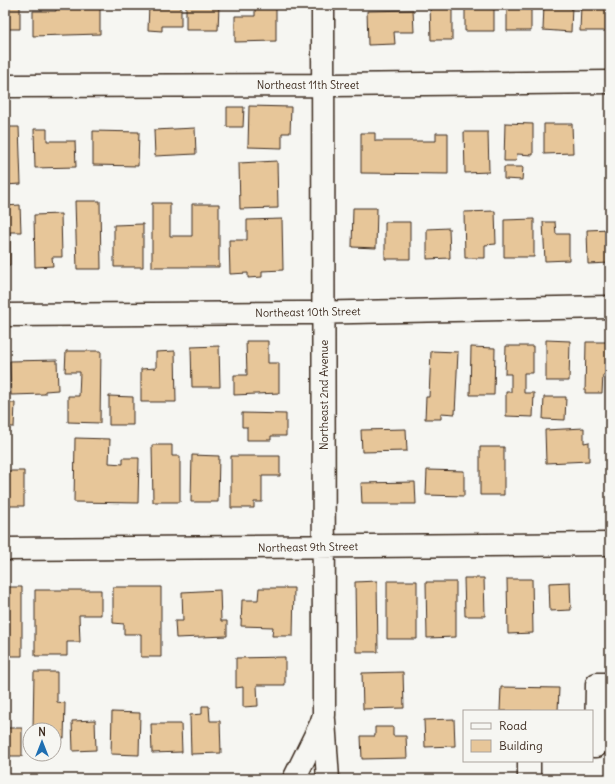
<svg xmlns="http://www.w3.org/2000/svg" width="615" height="784" viewBox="0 0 615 784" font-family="Delius,sans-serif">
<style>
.building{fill:#e7c699;stroke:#3b2a1e}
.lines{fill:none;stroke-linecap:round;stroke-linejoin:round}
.minor-casing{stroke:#3b2a1e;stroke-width:25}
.minor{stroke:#f6f6f2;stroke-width:22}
.labels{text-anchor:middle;stroke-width:3;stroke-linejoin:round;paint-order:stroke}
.street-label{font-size:11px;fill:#3b2a1e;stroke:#f6f6f2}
</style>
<rect width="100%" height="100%" fill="#f6f6f2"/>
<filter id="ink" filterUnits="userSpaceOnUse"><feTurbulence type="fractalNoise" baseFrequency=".025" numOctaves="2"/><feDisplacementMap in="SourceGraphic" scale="8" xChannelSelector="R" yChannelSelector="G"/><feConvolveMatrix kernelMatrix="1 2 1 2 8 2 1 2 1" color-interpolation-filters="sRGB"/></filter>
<g filter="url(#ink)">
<path class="building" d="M5,5H20V29H6V36Z
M56,5H100V34L33,36V11H56Z
M149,5H181V26H162V31L148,30Z
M186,5H219L218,30H186Z
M430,5H452V40H431Z
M465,5H494V31H465Z
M507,5H531V31H507Z
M544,5H572L571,32L543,30Z
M581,5H610V31H580Z
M276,6V41L235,42V16H255V7Z
M413,10L414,32H394L395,44L368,45L367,11Z
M249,106L291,107L290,133H282V148L248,147Z
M227,107H244L243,127H227Z
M505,123L533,124V155L517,154L516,161H504Z
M544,124H572L573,153L544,154Z
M5,127H19L21,184L5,185Z
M195,128L196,154L155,156L154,130Z
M34,129H47V141H75L76,167L35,168Z
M93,131L139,132L138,166L93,165Z
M464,132H488L489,172L465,173Z
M361,133H375V141H436V133H448V174L361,173Z
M277,161L278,208L240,209L239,163Z
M504,167H523L522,180L504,179Z
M75,201H100L101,269H77Z
M152,203H170V236H192V204H219V267H152Z
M20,205L21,232H10V265H5V206Z
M353,208H377L376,248L352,247Z
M495,211L496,244L485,245V258H465L464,212Z
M61,214L62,257H52L53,266L35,267L34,215Z
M282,219L283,270L262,271V277L248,278V273L230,274L229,240H247V220Z
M534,219V257H504V220Z
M385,222H410V259H385Z
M543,222H555L556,234H569V260L545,261Z
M143,224V267H114V225Z
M449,228L450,258L427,259V229Z
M610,229V263L588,264L587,230Z
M546,340L570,341L569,381H546Z
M246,341H268V363H279V393L234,395V375H247Z
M586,342H608L607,375H603L602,393H585Z
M219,346L220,387H192L191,347Z
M506,346H533V373H524V393H534L533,417L506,416V392H511V374H505Z
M471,347L495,348L494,395H470Z
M66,351H101L100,423L68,422V396H79L80,372H65Z
M175,351L176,402H141V369L156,368V352Z
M431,351L458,352L455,414L441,413V419H425L426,397H429Z
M57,360L58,390L45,391V394L11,395L10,361Z
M109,396L133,397V425H109Z
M544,397H566L565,420L543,419Z
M5,403H15L14,427H5Z
M242,413L286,414V436H271V440H247V427H242Z
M584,428V443L589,442V461L546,463L545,430Z
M406,429L407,451L362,452L361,430Z
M75,438L110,439L109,463L123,464V458H139L138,503L74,502Z
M152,445H172V456H180V502H153Z
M480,447H504V495H480Z
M192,455L219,456L218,502H191Z
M231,456H280V476H262V502H254V508H231Z
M427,470L464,471V496L426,495Z
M5,471H24V506H5Z
M415,482L416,504H362L361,483Z
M464,578H484L485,616H465Z
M507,579H532L533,633L508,634Z
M377,581L378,652H356L355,582Z
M387,581H417V639H387Z
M426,582H456V637L427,638Z
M570,582L571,610L550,611L549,583Z
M5,587H22V656H5Z
M113,587H161V657H141V634H124V624L113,623Z
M259,588H294L293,636H272L273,627L241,626L242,600H258Z
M35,590H101V615H79L80,642H67V656H35Z
M220,590L221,621H227V636L176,638L175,621H183L182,592Z
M285,657V685H257L258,706L243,707V687L236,688V658Z
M34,672H57V702L65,703L64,738L54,737V730H33Z
M403,672L404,708L363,709L362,673Z
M501,687L559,688L558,711H500Z
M202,706H209L210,721H220L221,753L191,754L190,715L202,714Z
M5,711H7V728H22V756H5Z
M112,712L140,713L139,755L111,754Z
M454,719L455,746L425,747L424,720Z
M95,720L96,750L73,751L72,721Z
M151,724H181L182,752L152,753Z
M375,727H393V736H406L407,758L362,759L361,736H375Z"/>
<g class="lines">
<defs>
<path id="minor" d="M5,86L333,85L610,82
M5,315L304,313L610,307
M5,549L610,544
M324,720L328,779
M592,746H596L597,684H610
M529,761V779
M294,779L321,724L324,715L323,5"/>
</defs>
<use href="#minor" class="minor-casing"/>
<use href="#minor" class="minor"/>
</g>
</g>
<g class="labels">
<g class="street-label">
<text x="308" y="89">Northeast 11th Street</text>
<text transform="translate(308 312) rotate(-1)" y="4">Northeast 10th Street</text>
<text transform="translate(324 395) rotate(-90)" y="4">Northeast 2nd Avenue</text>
<text transform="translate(308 547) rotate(-1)" y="4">Northeast 9th Street</text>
</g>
</g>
<rect width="615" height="784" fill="none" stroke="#f6f6f2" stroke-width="20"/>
<rect x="10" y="10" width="595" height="764" fill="none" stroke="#3b2a1e" stroke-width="1.5" filter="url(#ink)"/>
<rect x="463" y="710" width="130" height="52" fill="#f6f6f2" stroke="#aba49d"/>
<rect x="471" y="723" width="20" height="6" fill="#f6f6f2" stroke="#aba49d"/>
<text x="499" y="730" font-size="12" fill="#3b2a1e">Road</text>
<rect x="471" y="740" width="20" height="12" fill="#e7c699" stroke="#aba49d"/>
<text x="499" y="750" font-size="12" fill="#3b2a1e">Building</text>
<g transform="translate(42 742)"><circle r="19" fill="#f6f6f2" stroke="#aba49d"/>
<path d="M0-3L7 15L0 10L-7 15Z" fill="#1f6fb2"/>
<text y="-6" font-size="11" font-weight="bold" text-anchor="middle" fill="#3b2a1e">N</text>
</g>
</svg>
